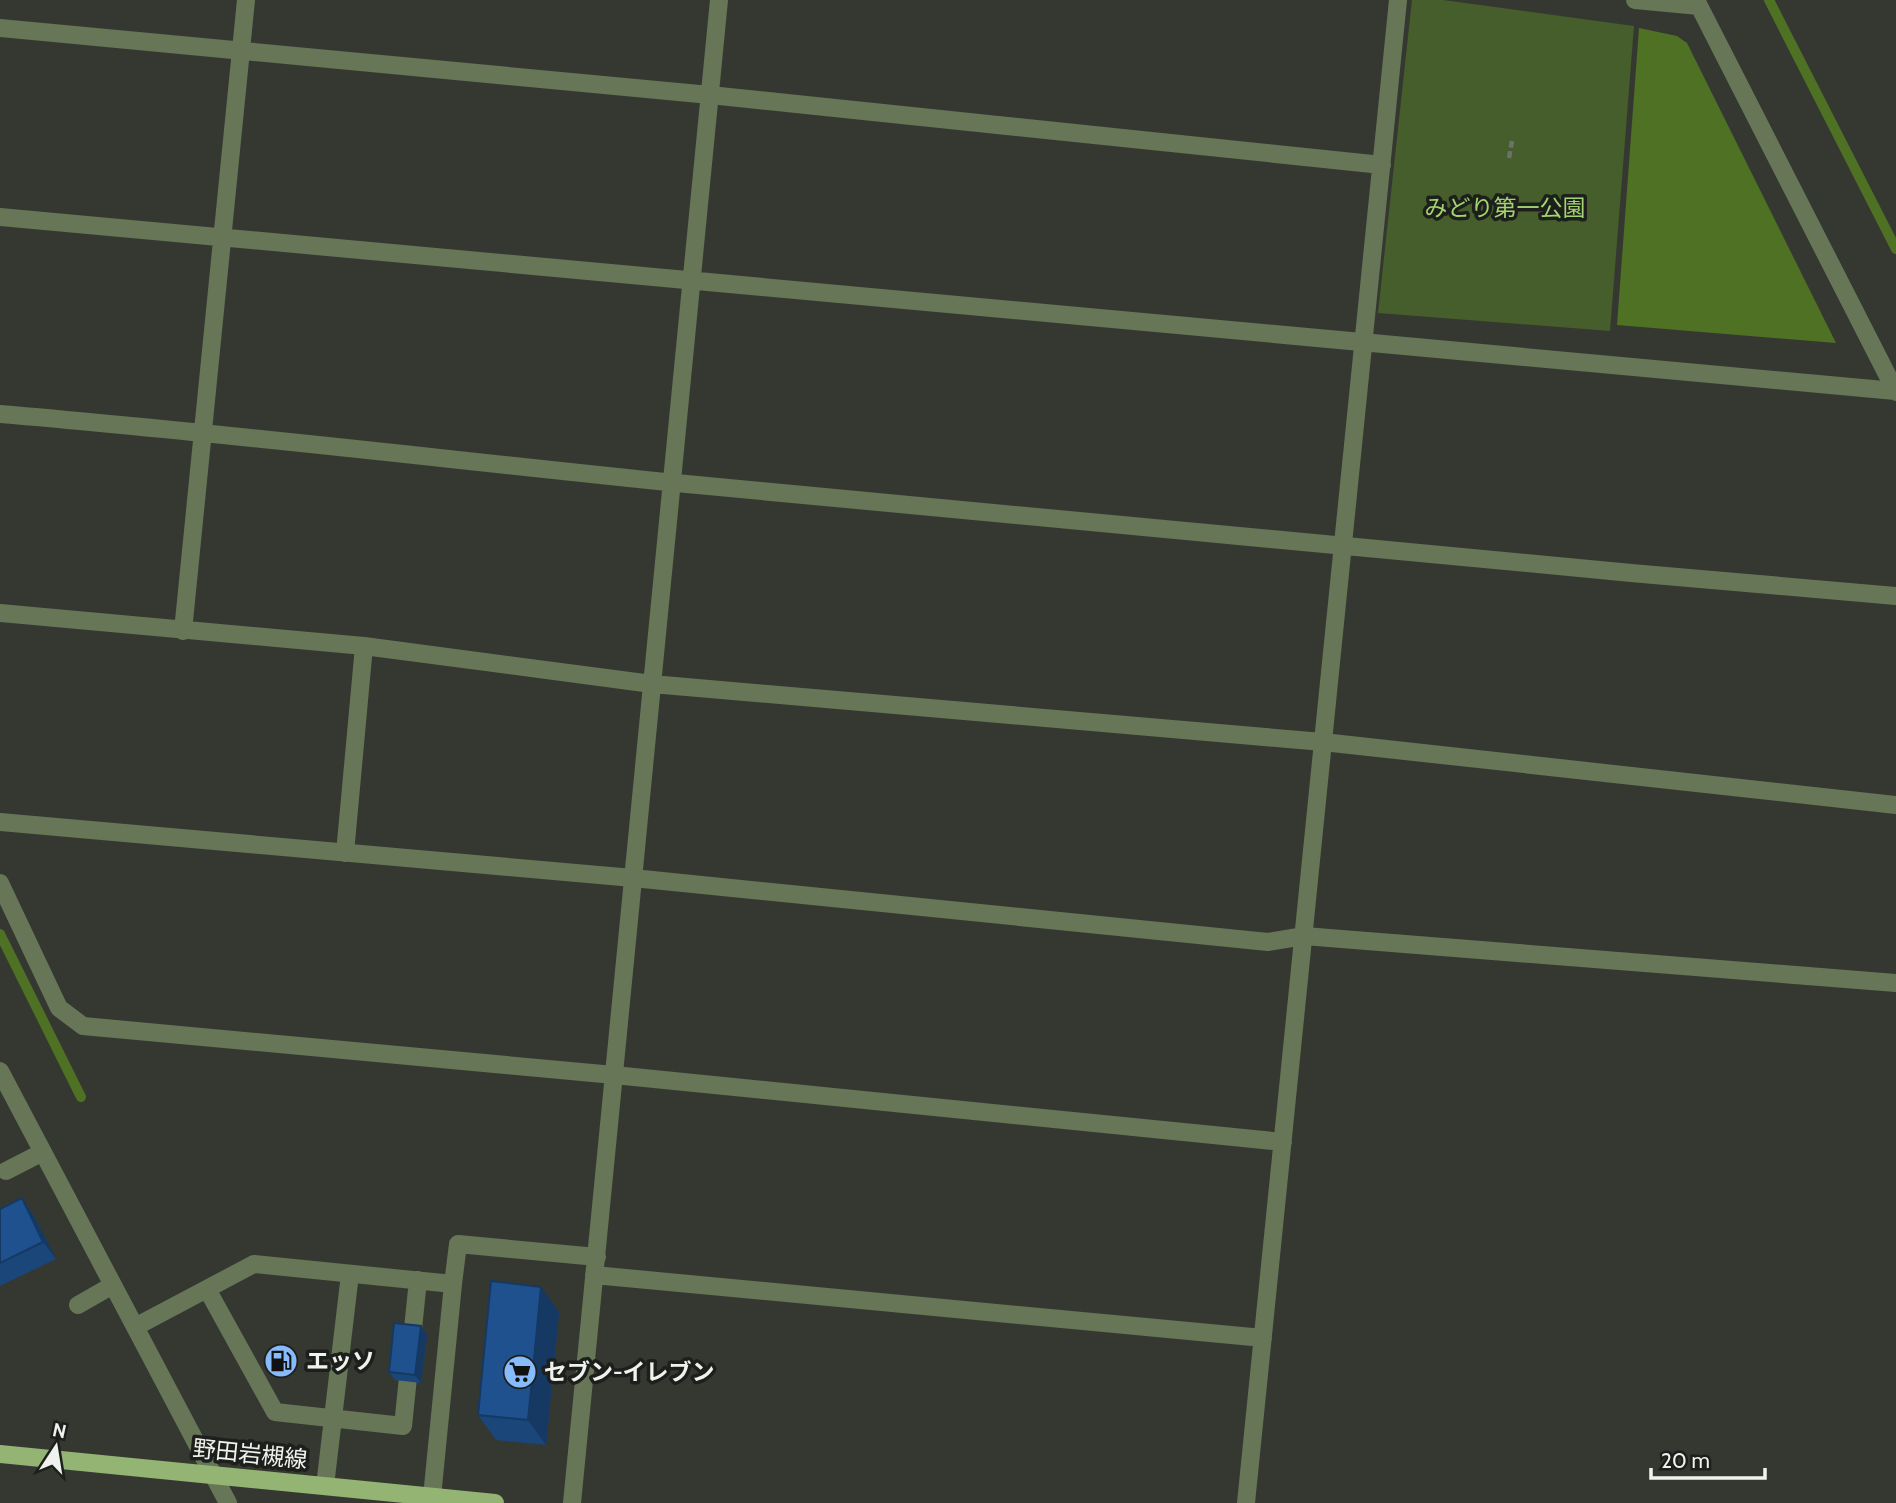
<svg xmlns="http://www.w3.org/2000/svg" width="1896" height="1503" viewBox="0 0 1896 1503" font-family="Cabin,'Noto Sans JP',sans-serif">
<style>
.green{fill:#465e2b}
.water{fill:#4f7124}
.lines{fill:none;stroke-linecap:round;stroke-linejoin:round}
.stream{stroke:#4f7124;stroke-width:10}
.path{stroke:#6e716b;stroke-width:4.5;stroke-dasharray:7 3.5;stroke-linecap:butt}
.minor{stroke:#667657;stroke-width:18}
.major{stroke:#94b473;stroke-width:18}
.wall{fill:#1a4679}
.shaded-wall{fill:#153963}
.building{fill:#1e518d;stroke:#153963;stroke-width:2}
.labels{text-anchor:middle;stroke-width:7;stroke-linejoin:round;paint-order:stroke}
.park-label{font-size:23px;fill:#a3d46d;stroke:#1d1f1c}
.poi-label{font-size:23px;font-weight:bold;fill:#f0f2ee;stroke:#1d1f1c;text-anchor:start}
.street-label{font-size:23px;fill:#f0f2ee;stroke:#1d1f1c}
</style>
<rect width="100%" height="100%" fill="#353831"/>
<path class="green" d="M1412,0H1443L1634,26L1610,331L1378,313Z"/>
<path class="water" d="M1639,28L1677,36L1687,43L1836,343L1617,325Z"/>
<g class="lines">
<path class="stream" d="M1769,0L1896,249
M0,934L81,1097"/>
<path class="path" d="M1509,158L1512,141"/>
<path class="minor" d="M1635,0L1699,6
M1696,0L1896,392
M0,28L710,95L1382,165
M0,217L1895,391
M0,414C226,433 451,460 676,483C1082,524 1489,561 1896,596
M0,613L364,646L652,684L1323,742L1896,805
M183,631L246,0
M0,822L633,878L1268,942L1304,936L1896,983
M345,853L364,646
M0,883L59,1008L83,1026L614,1075L1283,1142
M0,1071L228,1503
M6,1171L43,1152
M594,1275L1263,1338
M453,1284L458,1244L597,1257
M207,1289L275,1412L403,1426L418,1280
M78,1305L113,1285
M135,1327L254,1264L453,1284L432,1497
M325,1486L350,1274
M572,1503L719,0
M1246,1503L1398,0"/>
<path class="major" d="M0,1454L495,1503"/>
</g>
<path class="wall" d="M0,1209L34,1216L56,1259L0,1286Z
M559,1312L546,1445L496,1440L478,1415Z
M421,1326L427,1335L421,1383L395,1380L389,1372Z"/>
<path class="shaded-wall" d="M22,1198L34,1216L56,1259L43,1242Z
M541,1287L559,1312L546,1445L528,1420Z
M421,1326L427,1335L421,1383L415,1375Z"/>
<path class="building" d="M22,1198L43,1242L0,1263V1209Z
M491,1281L541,1287L528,1420L478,1415Z
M394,1323L421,1326L415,1375L389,1372Z"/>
<defs>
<symbol id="fuel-disc" viewBox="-11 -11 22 22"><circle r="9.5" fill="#87bbfb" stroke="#1d1f1c"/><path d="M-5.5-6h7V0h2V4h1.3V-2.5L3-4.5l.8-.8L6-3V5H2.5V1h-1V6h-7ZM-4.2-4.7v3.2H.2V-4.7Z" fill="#111"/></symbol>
<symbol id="supermarket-disc" viewBox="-11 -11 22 22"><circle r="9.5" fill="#87bbfb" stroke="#1d1f1c"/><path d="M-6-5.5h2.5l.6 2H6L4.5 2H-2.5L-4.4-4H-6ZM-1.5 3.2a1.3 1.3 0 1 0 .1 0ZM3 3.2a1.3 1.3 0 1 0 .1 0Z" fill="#111"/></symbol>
</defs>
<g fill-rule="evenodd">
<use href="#fuel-disc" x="262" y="1342" width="38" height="38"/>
<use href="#supermarket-disc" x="501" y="1353" width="38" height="38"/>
</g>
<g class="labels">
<g class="park-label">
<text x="1505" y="216">みどり第一公園</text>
</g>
<g class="poi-label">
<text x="306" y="1369">エッソ</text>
<text x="544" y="1380">セブン-イレブン</text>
</g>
<g class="street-label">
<text transform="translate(250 1454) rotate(6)" y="8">野田岩槻線</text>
</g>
</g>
<g transform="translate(56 1447) rotate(12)" stroke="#1d1f1c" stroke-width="5" paint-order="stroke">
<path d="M0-5L12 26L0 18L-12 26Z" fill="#f0f2ee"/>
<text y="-10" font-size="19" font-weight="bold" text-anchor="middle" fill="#f0f2ee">N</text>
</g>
<path d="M1651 1468v10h114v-10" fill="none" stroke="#f0f2ee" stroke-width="3.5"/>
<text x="1661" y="1468" font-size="21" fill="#f0f2ee" stroke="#1d1f1c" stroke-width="5" paint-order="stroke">20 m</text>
</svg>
